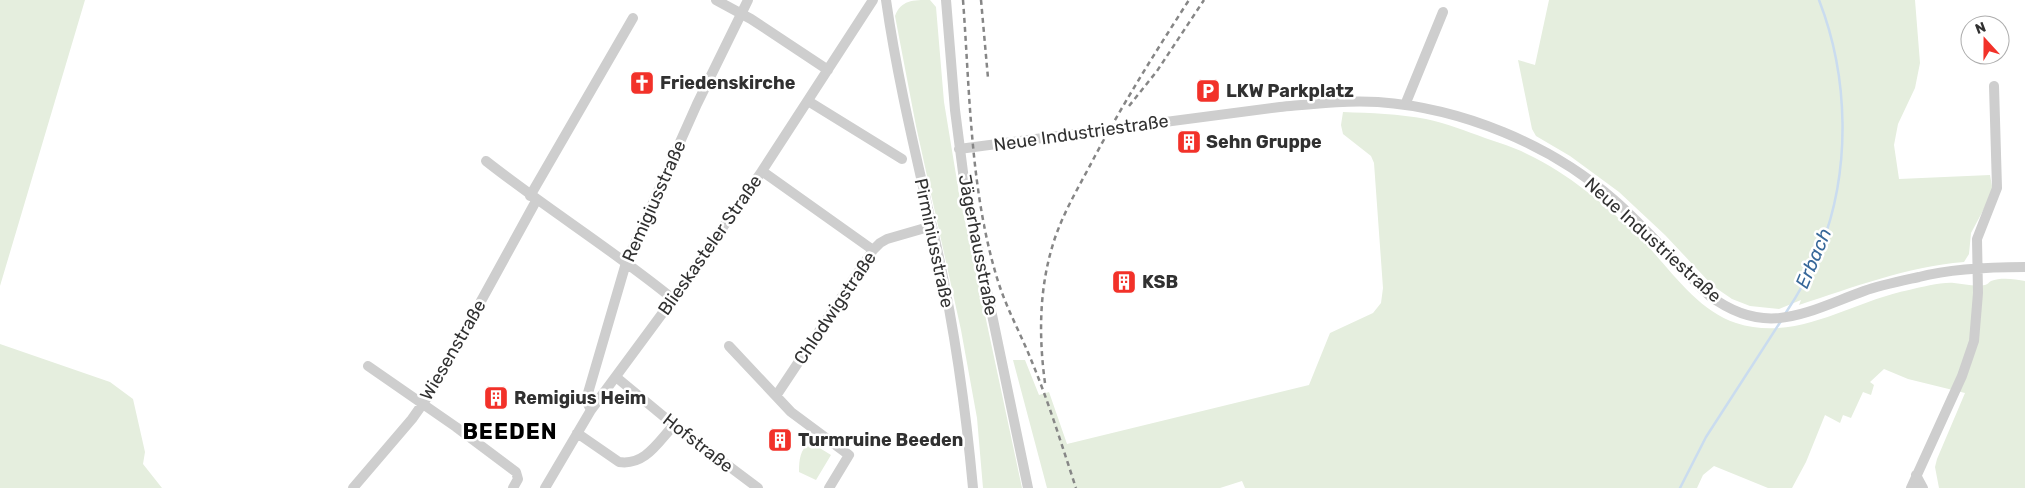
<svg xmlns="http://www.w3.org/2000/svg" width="2025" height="488" viewBox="0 0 2025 488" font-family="Rubik,sans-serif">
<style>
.green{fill:#e5eede}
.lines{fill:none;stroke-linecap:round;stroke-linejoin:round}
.stream{stroke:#cadcef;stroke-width:2.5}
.minor{stroke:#cecece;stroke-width:10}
.rail{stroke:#868686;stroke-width:2.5;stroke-dasharray:5 4;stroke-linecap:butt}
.labels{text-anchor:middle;stroke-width:5;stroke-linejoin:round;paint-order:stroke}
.poi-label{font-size:18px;font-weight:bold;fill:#313131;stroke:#fff;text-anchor:start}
.street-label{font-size:18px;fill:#313131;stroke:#fff}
.water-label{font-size:19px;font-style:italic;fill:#38689a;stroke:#fff}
.district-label{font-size:22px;font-weight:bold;letter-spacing:1px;fill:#000;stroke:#fff}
</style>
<rect width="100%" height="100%" fill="#fff"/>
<path class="green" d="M0,0H85L0,286Z
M930,0L936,7L944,102L959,193L1022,488H983L977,418L961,330L916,126L895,16C901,0 913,0 930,0Z
M1549,0H1915L1920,63L1915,88L1898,124L1894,145L1899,179L1990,175L1993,192L1971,233L1969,254L1964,262C1906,267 1854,287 1799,305L1801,300L1779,309L1750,306L1732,299L1713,286L1665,235L1619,192L1570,156L1536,136L1532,129L1518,60L1535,65Z
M1343,112C1371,113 1399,114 1426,119C1446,123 1466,131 1485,138C1499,143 1514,147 1527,154C1568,173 1605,205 1637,235C1668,265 1694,309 1736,323C1797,343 1852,301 1909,290C1923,287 1941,282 1954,283C1964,284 1974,287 1985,285C1988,284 1988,283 1991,281C2001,277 2015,279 2025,281V488H1939L1935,467L1937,459L1965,393L1908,379L1884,369L1870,382L1874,385L1871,395L1863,392L1851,418L1843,415L1840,423L1825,415L1806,462L1792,488H1768L1714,466L1703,475L1697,488H1245L1242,481L1220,488H1047L1013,360H1025L1039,395L1049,392L1067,444L1309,385L1330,333L1373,313L1381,303L1383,288L1374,163L1371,156L1343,134L1341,125Z
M0,344L110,382L133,399L145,452L143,464L162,488H0Z
M810,442L831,455L816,480L799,472C799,459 800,450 810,442Z"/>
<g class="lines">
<path class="stream" d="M1785,314C1799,293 1812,270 1821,247C1851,170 1849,77 1819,0
M1680,488L1706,437L1781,321"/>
<path class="minor" d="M716,0L751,19L828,70
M886,0C897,77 915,151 932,226C952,312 965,400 973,488
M946,0L955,110L964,180L1028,488
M808,101L902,159
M1405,105L1443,12
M959,149L1280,107C1313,104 1345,100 1378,102C1462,108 1550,144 1613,199C1648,229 1676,265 1710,296C1767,338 1806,312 1864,291C1881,285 1901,281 1919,277C1950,269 1993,267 2025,267
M486,161C547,209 613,250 673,299
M762,171L873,250
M530,196L633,18
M729,346L791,412L849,455L829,488
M368,366L456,427L516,472L518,479L513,488
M616,377L674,425L758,488
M776,396L873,250L880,243L887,239L932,226
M591,410L587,402L588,393L626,263L697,104L748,0
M577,433L619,462C645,466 658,442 674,425
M1916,475L1923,488
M353,488L412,419L431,392L536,201
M545,488L591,410L673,299L762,171L873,0
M1911,488L1962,376L1974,341L1978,293L1977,239L1997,188L1994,86"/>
<path class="rail" d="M963,0C970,93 970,189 997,278C1006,308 1021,334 1032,362C1049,403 1062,446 1076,488
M981,0L988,78
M1129,106L1157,71L1204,0
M1045,383C1039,339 1039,294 1051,251C1060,217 1079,187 1095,156C1124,102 1156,51 1189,0"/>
</g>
<defs>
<symbol id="church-square" viewBox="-11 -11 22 22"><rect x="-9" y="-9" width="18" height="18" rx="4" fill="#f23129" stroke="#fff"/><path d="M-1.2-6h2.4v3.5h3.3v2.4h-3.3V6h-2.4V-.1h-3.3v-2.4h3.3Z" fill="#fff"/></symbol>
<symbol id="parking-square" viewBox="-11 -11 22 22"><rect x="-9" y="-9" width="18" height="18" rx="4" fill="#f23129" stroke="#fff"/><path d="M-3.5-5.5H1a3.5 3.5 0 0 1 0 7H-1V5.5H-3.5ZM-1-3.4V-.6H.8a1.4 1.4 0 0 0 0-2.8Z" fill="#fff"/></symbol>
<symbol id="building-square" viewBox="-11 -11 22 22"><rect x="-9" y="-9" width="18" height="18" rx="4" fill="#f23129" stroke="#fff"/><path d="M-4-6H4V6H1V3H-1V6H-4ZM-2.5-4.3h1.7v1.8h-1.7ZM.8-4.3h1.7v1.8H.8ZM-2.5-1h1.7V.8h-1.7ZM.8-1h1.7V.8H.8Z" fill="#fff"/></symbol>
</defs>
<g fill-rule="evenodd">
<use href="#church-square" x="628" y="69" width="28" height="28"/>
<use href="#parking-square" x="1194" y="77" width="28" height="28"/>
<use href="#building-square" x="1175" y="128" width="28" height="28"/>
<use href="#building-square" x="1110" y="268" width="28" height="28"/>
<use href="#building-square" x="482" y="384" width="28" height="28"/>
<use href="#building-square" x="766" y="426" width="28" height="28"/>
</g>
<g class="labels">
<g class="poi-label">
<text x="660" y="89">Friedenskirche</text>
<text x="1226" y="97">LKW Parkplatz</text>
<text x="1206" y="148">Sehn Gruppe</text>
<text x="1142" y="288">KSB</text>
<text x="514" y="404">Remigius Heim</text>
<text x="798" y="446">Turmruine Beeden</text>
</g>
<g class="street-label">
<text transform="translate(1081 133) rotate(-8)" y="6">Neue Industriestraße</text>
<text transform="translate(654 201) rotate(-66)" y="6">Remigiusstraße</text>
<text transform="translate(1653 240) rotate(42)" y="6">Neue Industriestraße</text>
<text transform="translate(934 243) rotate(78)" y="6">Pirminiusstraße</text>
<text transform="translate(710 245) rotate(-55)" y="6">Blieskasteler Straße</text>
<text transform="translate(978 245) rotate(79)" y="6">Jägerhausstraße</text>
<text transform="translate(835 308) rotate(-56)" y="6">Chlodwigstraße</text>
<text transform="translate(453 350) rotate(-60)" y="6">Wiesenstraße</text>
<text transform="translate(698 443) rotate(38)" y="6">Hofstraße</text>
</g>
<g class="water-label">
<text transform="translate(1813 258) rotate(-67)" y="7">Erbach</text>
</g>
<g class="district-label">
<text x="510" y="439">BEEDEN</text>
</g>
</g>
<g transform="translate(1985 40) rotate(339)"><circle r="24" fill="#ffffff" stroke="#adadad"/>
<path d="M0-4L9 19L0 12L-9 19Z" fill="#f23129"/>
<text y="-8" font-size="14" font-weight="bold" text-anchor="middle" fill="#313131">N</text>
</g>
</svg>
